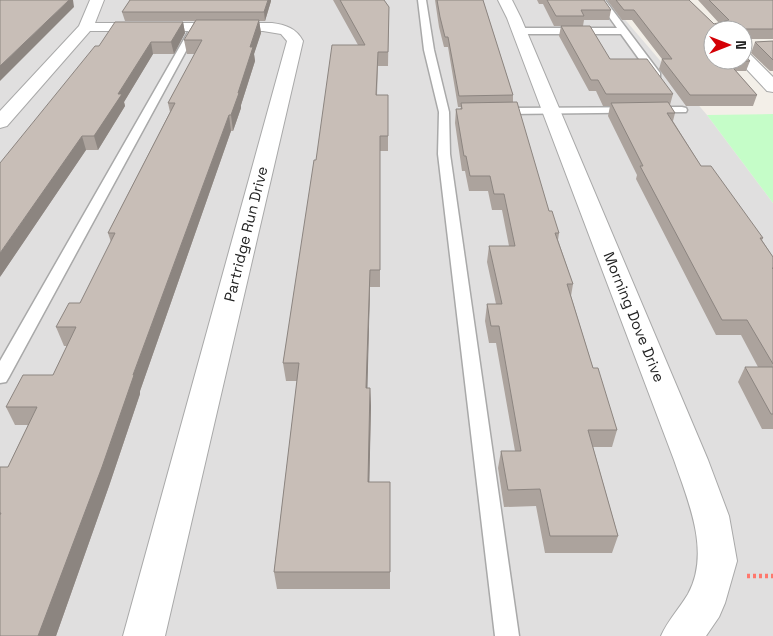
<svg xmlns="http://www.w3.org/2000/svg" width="773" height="636" viewBox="0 0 773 636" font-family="'Space Grotesk',sans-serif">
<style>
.residential{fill:#e0dfdf}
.park{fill:#c5fdc8}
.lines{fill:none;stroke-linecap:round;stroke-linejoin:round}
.lane-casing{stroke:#a9a9a9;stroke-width:3}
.street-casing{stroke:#a9a9a9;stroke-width:2}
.path{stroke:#ff786d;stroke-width:4.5;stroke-dasharray:3 3;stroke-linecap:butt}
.lane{fill:#fff;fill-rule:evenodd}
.street{fill:#fff;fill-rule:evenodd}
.wall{fill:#aca39d}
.shaded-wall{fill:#8c8580}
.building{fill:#c8beb7;stroke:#8c8580}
.labels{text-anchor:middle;stroke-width:5;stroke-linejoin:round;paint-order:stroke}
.street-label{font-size:15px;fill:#222;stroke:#fff}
</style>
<rect width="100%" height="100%" fill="#f3efe8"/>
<path class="residential" d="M0,0H608L707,115L773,203V636H0Z"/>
<path class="park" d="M773,114V203L707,115Z"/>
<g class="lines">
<defs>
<path id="lane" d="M418,0H426L434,50L449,112L450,154L519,636H495L438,154L439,112L424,50Z
M597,0H605L660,73V77H652L621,34H520L516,31L520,28H617Z
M195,24L199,27L9,377L6,382L0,383V361L191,27Z
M682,107L686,108L687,110L686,112L497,114L492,111L497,108Z"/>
<path id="street" d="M90,0H104L95,23H272C286,25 296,28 303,41L165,636H123L287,41L281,34L263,31H90L7,126L0,128V111L79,26Z
M498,0H512L521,18L708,460L729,516L737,561L725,603L719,617L706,636H661C668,620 679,609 688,594C711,552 688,501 674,460L507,18Z
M743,51L749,53L773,77V92L767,91L738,60H743Z"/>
</defs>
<use href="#lane" class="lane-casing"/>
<use href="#street" class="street-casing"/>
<path class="path" d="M747,576H773"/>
<use href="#lane" class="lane"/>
<use href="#street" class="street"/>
</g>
<path class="wall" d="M130,0H271V1L265,21H259L261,33L254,54L255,61L241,105V108L233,131H231L140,391V394L109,486L56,636H0V467H8L28,425H15L6,407L53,375L67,346H64L56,327L80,303L111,242L108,233L170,112L168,103L195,54H187L184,40L195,21H125L122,12Z
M333,0H384L389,7L388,66H378L377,95H388V151H380V287H370L367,388H370L371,406L369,482H390V589H277L274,572L297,381H286L283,363L316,160L358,45Z
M435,0H483L513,95V102L549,211L559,233L558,240L573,284L571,296L593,368L617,430L612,447H593L618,536L612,553H545L536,506L504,507L498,468L501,451H515L496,343H489L485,321L487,304H496L487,262L489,246H509L502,210H492L488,191H469L465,171H462L455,123L456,109H460L461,107H458L448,47H444L439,27Z
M537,0H604L611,10L609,20H584L583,26L610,59L673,94L670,105L675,113L673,121L701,166L763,238L762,240L773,257V429H762L738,382L745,367H758L741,335H716L636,179L637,175L608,116L610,106H603L596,91H589L559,36L561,26H554L543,4H539Z
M607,0H689L714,24L719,23L698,0H773V39H744L745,48L743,52V30H713L750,61L746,71H736L757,95L753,106H686L659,69L662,59L632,20H622Z
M183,22L185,33L174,54H153L124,102L125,106L98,150H86L0,277L99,46Z
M773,41V71H770L751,53L755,42Z"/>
<path class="shaded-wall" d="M69,0H73L74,7L0,81V66Z
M268,0H271V1L265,21L264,12Z
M259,20L261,33L254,54L255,61L241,105V108L233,131L231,115L250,47Z
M183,22L185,33L174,54L171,42Z
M151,42L153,54L124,102L125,106L98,150L94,136L118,94Z
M229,115L231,131L140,391V394L109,486L56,636H38L133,375Z
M82,136L86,150L0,277V253Z
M370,270V287L367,406L366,388Z
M370,388L371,406L369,499L368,482Z"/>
<path class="building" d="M0,0H69L0,66Z
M130,0H268L264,12H122Z
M340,0H384L389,7L388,52H378L376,95H388V136H380V270H370L366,388H370L368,482H390V572H274L299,363H283L314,160H316L332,45H365Z
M437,0H483L513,95L459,96L448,37H445L440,17Z
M547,0H604L611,10H581L584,16H556Z
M616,0H689L714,24L729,20L709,0H773V29H746L744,31L745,48H743V30H713V60H743V53L750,61H727L757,95H690L662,59H672L634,10H624Z
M196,20H259L250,47H253L238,93H239L231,115H229L133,375H134L102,467L38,636H0V515L1,513H0V467H8L37,407H6L23,375H53L76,327H56L69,303H80L115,233H108L175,103H168L202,40H184Z
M115,22H183L171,42H151L118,94H122L94,136H82L0,253V163L95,46H99Z
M561,26H590L610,59H647L673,94H606L598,80H591Z
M773,41V60L755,42Z
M517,102L549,211H552L559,233H555L573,284H567L593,368H598L617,430H588L618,536H550L540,489L508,490L501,451H521L499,326H491L487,304H502L489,246H515L504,194H494L490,176H470L466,156H464L456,109H462L461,103Z
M668,102L675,113H667L701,166H711L763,238H760L773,257V268H772L773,269V364L747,320H722L640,166H643L611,103Z
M745,367H773V414H771Z"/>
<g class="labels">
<g class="street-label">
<text transform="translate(246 234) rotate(-76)" y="5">Partridge Run Drive</text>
<text transform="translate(634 317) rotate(68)" y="5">Morning Dove Drive</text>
</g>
</g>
<g transform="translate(728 45) rotate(90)"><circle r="24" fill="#ffffff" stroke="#a7a7a7"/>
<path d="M0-4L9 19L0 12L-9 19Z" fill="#d40006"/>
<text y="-8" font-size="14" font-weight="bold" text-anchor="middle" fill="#222222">N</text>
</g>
</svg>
